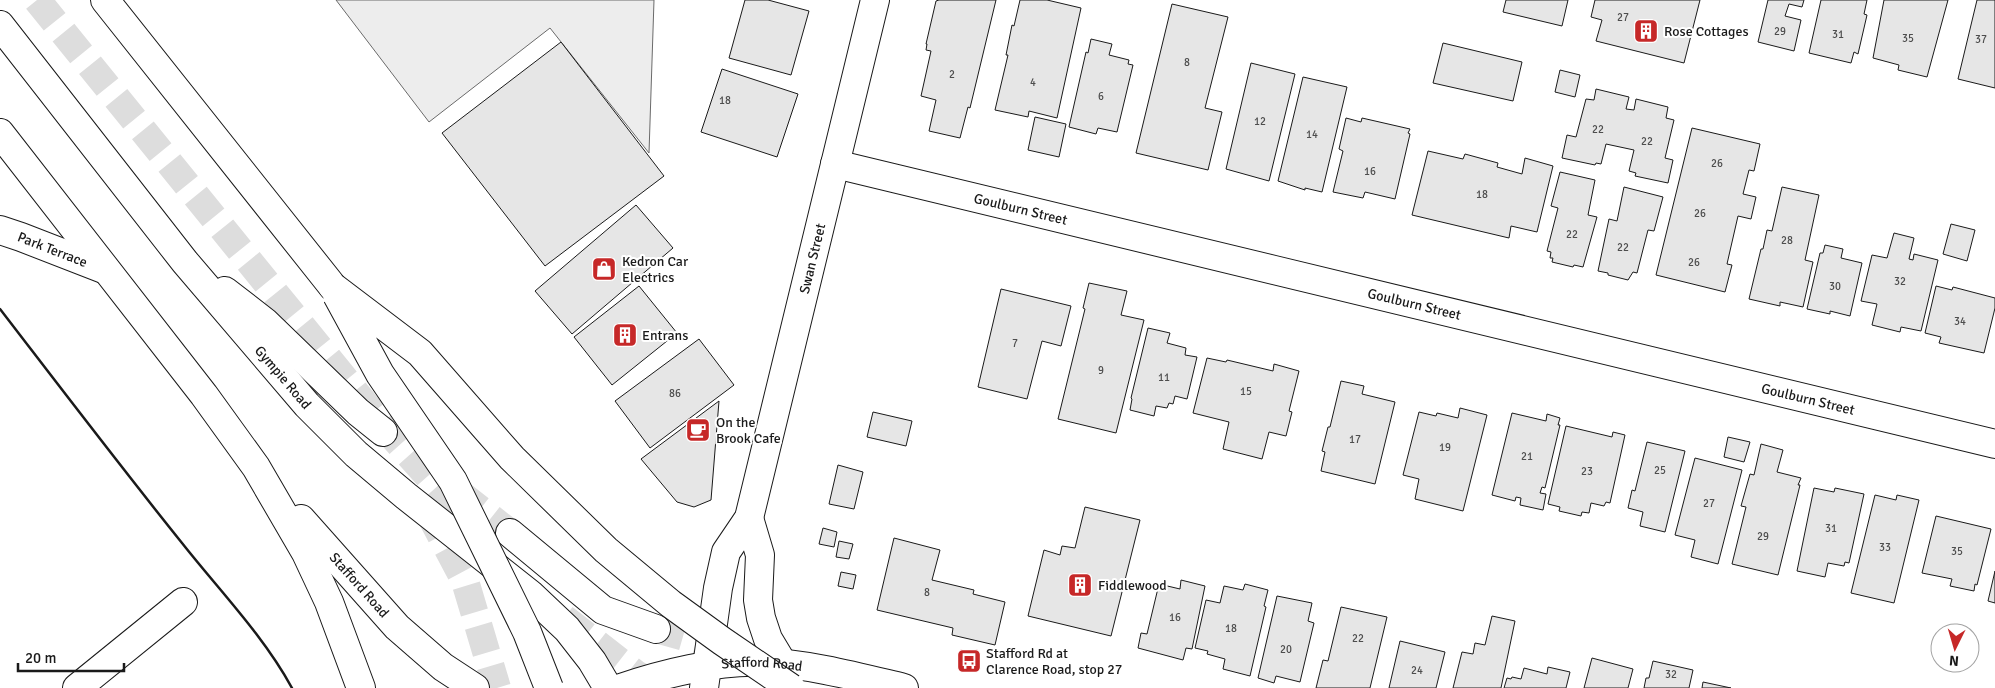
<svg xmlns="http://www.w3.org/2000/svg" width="1995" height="688" viewBox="0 0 1995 688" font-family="Signika,sans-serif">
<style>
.parking{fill:#ededed;stroke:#6a6a6a}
.building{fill:#e6e6e6;stroke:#1a1a1a}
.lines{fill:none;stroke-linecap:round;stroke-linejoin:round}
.highway-tunnel{stroke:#ddd;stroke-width:28;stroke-dasharray:28 14;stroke-linecap:butt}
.street-casing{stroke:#1a1a1a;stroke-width:30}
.highway-casing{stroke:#1a1a1a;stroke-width:30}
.street{stroke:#fff;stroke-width:28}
.highway{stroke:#fff;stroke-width:28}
.highway-bridge-casing{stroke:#1a1a1a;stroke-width:30;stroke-linecap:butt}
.highway-bridge{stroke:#fff;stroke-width:28}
.wall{stroke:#1a1a1a;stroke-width:2.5}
.labels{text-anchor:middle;stroke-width:4;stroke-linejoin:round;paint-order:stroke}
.number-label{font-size:11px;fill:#4d4d4d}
.poi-label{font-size:14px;fill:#1a1a1a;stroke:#fff;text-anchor:start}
.street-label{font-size:14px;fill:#1a1a1a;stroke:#fff}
</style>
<rect width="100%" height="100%" fill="#fff"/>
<path class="parking" d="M336,0H654L649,153L550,28L429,122Z"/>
<path class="building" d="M745,0H768L809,11L791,75L729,58Z
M939,0H996L970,108L968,107L960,138L929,131L936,100L921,96L931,51L926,50L927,44H926L936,1Z
M1020,0H1047L1081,8L1057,118L1029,111L1028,117L995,110L1008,55H1006L1012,25L1014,26Z
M1506,0H1568L1562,26L1503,12Z
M1595,0H1700L1684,63L1596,41L1602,20L1591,17Z
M1768,0H1804L1802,7L1789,4L1785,16L1801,20L1794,51L1758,42Z
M1821,0H1867L1864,14L1867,15L1858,54L1854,52L1851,63L1809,53Z
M1884,0H1948L1927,77L1898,70L1899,65L1873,58Z
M1977,0H1995V88L1958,79Z
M1172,4L1228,17L1205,108L1222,112L1208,170L1136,153Z
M1091,39L1112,44L1109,55L1129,60L1128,64L1133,65L1117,132L1098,128L1096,134L1069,127L1086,52L1088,53Z
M561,42L664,176L545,266L442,133Z
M1443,43L1522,62L1513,101L1433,83Z
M1251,63L1295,74L1269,181L1226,169Z
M722,69L798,94L777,157L701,132Z
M1560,70L1580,75L1575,97L1555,92Z
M1303,77L1347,87L1322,192L1305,188V190L1278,181Z
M1596,89L1629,97L1626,109L1634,110L1636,99L1668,107L1666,118L1674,120L1665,158L1673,160L1668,183L1635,176L1636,173L1629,171L1634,150L1606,144L1601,164L1596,163L1595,165L1562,158L1567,135L1576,137L1586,99L1594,100Z
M1035,117L1066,124L1059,157L1028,150Z
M1346,118L1361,122L1362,118L1410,129L1408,133L1410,134L1395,199L1365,192L1363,198L1333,192L1343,151L1339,149Z
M1692,128L1760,144L1754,171L1749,170L1743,194L1756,197L1751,219L1738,216L1727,264L1732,265L1725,292L1656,275Z
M1428,151L1463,159L1465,154L1498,163L1497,167L1522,174L1525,158L1553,166L1537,232L1511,226L1509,238L1412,215Z
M1560,172L1595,180L1588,215L1597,217L1583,267L1574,265L1573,267L1552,262L1553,258H1550L1551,252L1547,251L1558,208L1551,206Z
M1624,187L1663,197L1654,231L1648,230L1637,273L1633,272L1628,280L1608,275V273L1598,271L1609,219L1617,221Z
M1782,187L1819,195L1805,260L1813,262L1803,307L1780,302V306L1749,299L1761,249H1763L1767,230L1772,231Z
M636,205L673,248L572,334L535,291Z
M1951,224L1975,230L1967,261L1943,254Z
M1894,233L1914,238L1909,259L1913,260L1914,254L1938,260L1921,331L1901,327L1900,332L1872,325L1877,304L1861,301L1872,255L1887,258Z
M1825,245L1843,249L1841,258L1862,263L1850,316L1830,311V314L1807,309L1820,253H1823Z
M1089,283L1127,291L1121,315L1144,320L1116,433L1058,419L1085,309L1083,308Z
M639,286L677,333L612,385L574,337Z
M1936,286L1952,290L1953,287L1995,298V308L1984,353L1939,343L1941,337L1925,333Z
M1001,289L1071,306L1061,346L1042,341L1027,399L978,387Z
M1148,328L1170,333L1167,343L1186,348L1185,355L1197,357L1187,399L1175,396L1173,404L1169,403L1167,408L1156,406L1154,416L1130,410L1132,399L1131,398Z
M699,339L734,385L650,448L615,401Z
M1207,358L1226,362L1227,360L1273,371L1274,364L1299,371L1289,411L1292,412L1286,436L1269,432L1262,459L1223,449L1229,422L1193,413Z
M1341,381L1364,386L1362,394L1395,402L1375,484L1321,471L1325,452L1322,451L1328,427H1330Z
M719,401L711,500L694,507L677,502L641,459Z
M1460,408L1487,415L1463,511L1415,499L1419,479L1403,475L1419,412L1436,416L1437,413L1458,418Z
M873,412L912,421L906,446L867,437Z
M1512,413L1546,421L1547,414L1560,418L1558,425H1560L1545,488L1542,487L1540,493L1546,494L1543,510L1520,505L1521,498L1516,497L1515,501L1492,495Z
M1566,426L1612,437L1613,432L1625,435L1610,503L1606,502L1604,506L1591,503L1589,513L1582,512L1581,516L1559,511L1560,507L1548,504Z
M1728,437L1750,442L1744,462L1724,457Z
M1647,442L1685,451L1665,532L1640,526L1643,512L1628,508L1632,490L1635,491Z
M1761,444L1783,450L1777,472L1801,478L1798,485H1800L1778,575L1732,564L1746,507L1741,506L1750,474L1754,475Z
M1695,458L1742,470L1718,564L1691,557L1695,540L1675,535Z
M838,465L863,472L854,509L829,504Z
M1814,488L1834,492L1835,488L1864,494L1849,563L1845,562L1844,566L1828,563L1825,577L1797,571Z
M1875,495L1896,500L1897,495L1919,500L1894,603L1851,593Z
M1085,507L1140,520L1111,636L1028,616L1044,550L1060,555L1062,546L1075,548Z
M1936,516L1991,529L1977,585L1975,584L1974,591L1950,586L1952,579L1922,573Z
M823,528L837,532L834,547L819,544Z
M894,538L940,550L932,580L974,590L973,594L1005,602L995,645L952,635L953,628L877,610Z
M839,541L853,544L849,559L836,557Z
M1995,571V603L1988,601Z
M841,572L856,575L853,589L838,586Z
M1181,580L1205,586L1192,649L1186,648L1183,660L1138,648L1141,633L1147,634L1159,584L1180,589Z
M1245,584L1268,590L1264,606L1266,607L1250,676L1223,669L1225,659L1207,654L1208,651L1195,648L1206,600L1220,603L1224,586L1243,590Z
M1277,596L1312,603L1308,621L1314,623L1300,682L1276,676L1274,683L1258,678Z
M1341,607L1387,617L1370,688H1316L1323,660L1328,661Z
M1492,616L1515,621L1501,688H1453L1462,652L1473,654L1475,643L1485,645Z
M1400,641L1445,652L1436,688H1389Z
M1592,658L1633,669L1628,688H1584Z
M1653,661L1693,670L1689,688H1644L1646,678H1649Z
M1548,667L1570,672L1566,688H1504L1507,678L1511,679L1512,677L1521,679L1524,668L1547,674Z
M1703,682L1731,688H1702Z"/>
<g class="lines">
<path class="highway-tunnel" d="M37,0L378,420L469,522
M458,492L510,533
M428,511L465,581L497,688
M564,618L636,674L659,688
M656,629L734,651"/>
<defs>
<g id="street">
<path id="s1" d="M835,164L1995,444"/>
<path id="s2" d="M0,230L21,237L106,270"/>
<path d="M749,518L760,555L758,600L761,618L768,639L783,664"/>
<path d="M77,688L183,602"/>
<path id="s3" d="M704,688L718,588L726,552L749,518L875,0"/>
</g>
<g id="highway">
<path d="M105,0L333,287"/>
<path id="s4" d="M0,25L185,262L307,405L356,454L406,496L530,594L567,629L592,661L608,688"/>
<path d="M0,133L204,395L256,467L306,553L329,602L361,688"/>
<path d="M225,291L265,322L358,412L383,432"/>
<path id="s5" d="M301,519L397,627L443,667L475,688"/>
<path d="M510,533L603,610L656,629"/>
<path id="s6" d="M621,688C662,674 718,660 762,662C810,664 858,677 904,688"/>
</g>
</defs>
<use href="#street" class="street-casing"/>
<use href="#highway" class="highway-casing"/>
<use href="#street" class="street"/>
<use href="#highway" class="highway"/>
<defs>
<path id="highway-bridge" d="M333,287L420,353L512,458L606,550L671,604L722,641L791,688
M337,295L380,374L453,481L527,632L549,688"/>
</defs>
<use href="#highway-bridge" class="highway-bridge-casing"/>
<use href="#highway-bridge" class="highway-bridge"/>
<path class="wall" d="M0,309C60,387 120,466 182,543C219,590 263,635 292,688"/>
</g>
<defs>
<symbol id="building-square" viewBox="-11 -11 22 22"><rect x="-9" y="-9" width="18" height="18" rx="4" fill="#c62828" stroke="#fff"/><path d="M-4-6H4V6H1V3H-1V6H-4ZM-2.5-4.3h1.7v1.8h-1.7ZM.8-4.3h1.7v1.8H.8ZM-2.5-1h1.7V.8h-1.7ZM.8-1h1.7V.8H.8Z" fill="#fff"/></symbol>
<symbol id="shop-square" viewBox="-11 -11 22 22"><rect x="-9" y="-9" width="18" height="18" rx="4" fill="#c62828" stroke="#fff"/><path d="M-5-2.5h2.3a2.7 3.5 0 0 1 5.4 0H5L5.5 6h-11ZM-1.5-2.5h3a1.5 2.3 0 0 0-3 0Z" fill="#fff"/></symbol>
<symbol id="cafe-square" viewBox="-11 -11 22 22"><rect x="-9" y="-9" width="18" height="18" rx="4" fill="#c62828" stroke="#fff"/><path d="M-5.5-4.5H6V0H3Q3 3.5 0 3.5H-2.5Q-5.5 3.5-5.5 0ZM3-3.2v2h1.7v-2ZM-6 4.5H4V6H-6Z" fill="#fff"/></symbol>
<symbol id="bus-square" viewBox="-11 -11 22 22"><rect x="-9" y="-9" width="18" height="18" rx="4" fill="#c62828" stroke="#fff"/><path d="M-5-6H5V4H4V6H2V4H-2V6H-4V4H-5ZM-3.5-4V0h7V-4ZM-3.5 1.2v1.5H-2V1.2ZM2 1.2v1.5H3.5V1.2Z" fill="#fff"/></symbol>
</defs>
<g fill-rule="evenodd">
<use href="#building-square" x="1632" y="17" width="28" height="28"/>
<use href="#shop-square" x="590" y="255" width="28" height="28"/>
<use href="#building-square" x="611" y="321" width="28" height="28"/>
<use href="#cafe-square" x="684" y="416" width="28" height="28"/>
<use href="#building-square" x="1066" y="571" width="28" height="28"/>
<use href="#bus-square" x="955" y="647" width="28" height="28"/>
</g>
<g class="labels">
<g class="number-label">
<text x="1623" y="21">27</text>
<text x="1780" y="35">29</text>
<text x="1838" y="38">31</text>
<text x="1908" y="42">35</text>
<text x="1981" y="43">37</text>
<text x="1187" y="66">8</text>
<text x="952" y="78">2</text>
<text x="1033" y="86">4</text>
<text x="1101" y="100">6</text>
<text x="725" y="104">18</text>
<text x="1260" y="125">12</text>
<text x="1598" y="133">22</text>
<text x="1312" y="138">14</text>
<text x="1647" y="145">22</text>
<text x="1717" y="167">26</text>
<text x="1370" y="175">16</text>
<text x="1482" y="198">18</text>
<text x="1700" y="217">26</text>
<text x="1572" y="238">22</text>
<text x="1787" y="244">28</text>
<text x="1623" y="251">22</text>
<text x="1694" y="266">26</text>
<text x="1900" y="285">32</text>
<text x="1835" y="290">30</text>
<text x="1960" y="325">34</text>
<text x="1015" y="347">7</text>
<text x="1101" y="374">9</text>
<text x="1164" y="381">11</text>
<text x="1246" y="395">15</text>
<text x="675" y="397">86</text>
<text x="1355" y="443">17</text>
<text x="1445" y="451">19</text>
<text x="1527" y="460">21</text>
<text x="1660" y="474">25</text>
<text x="1587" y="475">23</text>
<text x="1709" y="507">27</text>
<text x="1831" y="532">31</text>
<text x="1763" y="540">29</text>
<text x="1885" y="551">33</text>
<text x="1957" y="555">35</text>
<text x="927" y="596">8</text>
<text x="1175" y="621">16</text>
<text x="1231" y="632">18</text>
<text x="1358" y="642">22</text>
<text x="1286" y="653">20</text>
<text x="1417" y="674">24</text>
<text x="1671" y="678">32</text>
</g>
<g class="poi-label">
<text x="1664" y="36">Rose Cottages</text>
<text x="622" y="266">Kedron Car<tspan x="622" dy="16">Electrics</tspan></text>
<text x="642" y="340">Entrans</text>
<text x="716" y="427">On the<tspan x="716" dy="16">Brook Cafe</tspan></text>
<text x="1098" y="590">Fiddlewood</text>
<text x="986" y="658">Stafford Rd at<tspan x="986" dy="16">Clarence Road, stop 27</tspan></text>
</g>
<g class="street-label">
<text dy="5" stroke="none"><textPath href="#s1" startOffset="191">Goulburn Street</textPath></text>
<text dy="5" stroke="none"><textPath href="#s2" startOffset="56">Park Terrace</textPath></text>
<text dy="5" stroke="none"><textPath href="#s3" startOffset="446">Swan Street</textPath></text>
<text dy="5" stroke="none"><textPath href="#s1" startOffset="596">Goulburn Street</textPath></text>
<text dy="5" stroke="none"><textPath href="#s4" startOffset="452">Gympie Road</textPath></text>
<text dy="5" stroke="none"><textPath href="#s1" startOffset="1001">Goulburn Street</textPath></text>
<text dy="5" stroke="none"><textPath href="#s5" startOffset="88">Stafford Road</textPath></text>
<text dy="5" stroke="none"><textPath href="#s6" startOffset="144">Stafford Road</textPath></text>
</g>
</g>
<g transform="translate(1955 648) rotate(185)"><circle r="24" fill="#ffffff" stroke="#a3a3a3"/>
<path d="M0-4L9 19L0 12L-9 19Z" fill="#c62828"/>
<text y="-8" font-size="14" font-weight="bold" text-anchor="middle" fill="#1a1a1a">N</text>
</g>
<path d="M18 663v8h106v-8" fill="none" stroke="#1a1a1a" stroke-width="2.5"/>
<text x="25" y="663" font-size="15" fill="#1a1a1a" stroke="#ffffff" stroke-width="4" paint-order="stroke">20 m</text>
</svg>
